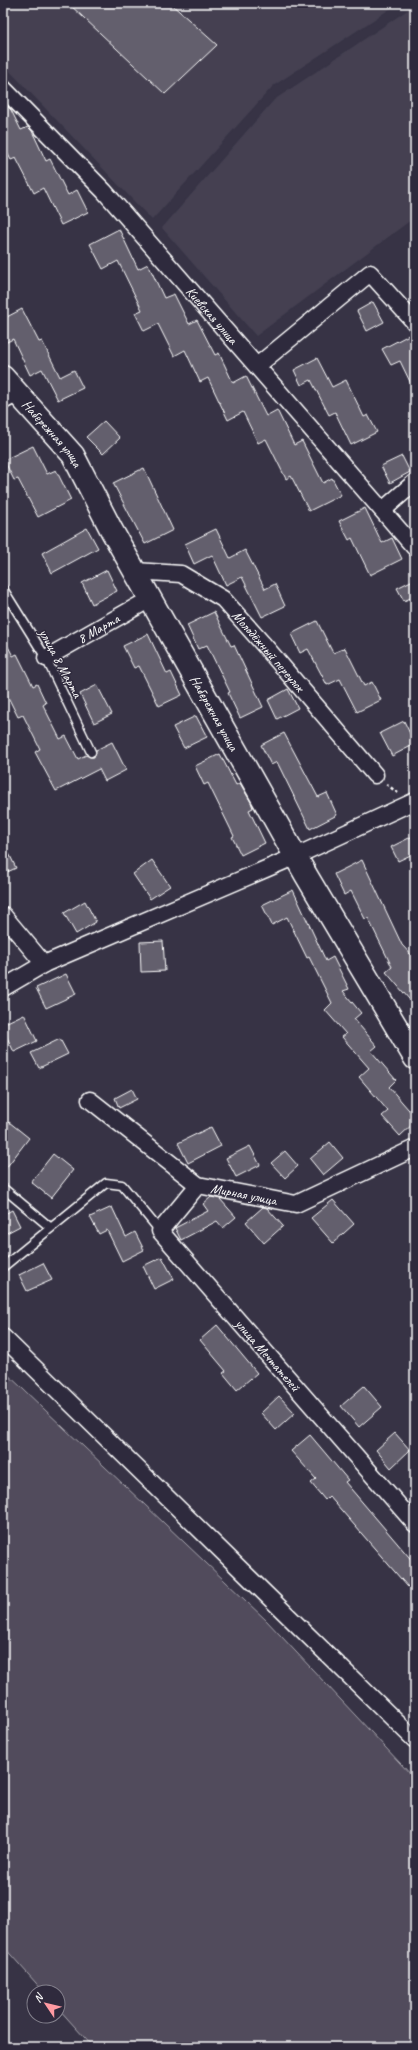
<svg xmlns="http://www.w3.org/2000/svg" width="418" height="2050" viewBox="0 0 418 2050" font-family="Caveat,sans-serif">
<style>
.built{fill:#444051}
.green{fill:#514c5c;stroke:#a8a6ae}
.building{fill:#635f6d;stroke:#fff}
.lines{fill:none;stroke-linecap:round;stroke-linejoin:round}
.lane-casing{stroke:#fff;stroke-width:11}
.street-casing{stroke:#fff;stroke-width:19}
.secondary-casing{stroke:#fff;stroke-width:25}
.path{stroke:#fff;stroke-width:2.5;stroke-dasharray:3 3;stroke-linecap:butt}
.lane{stroke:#2f2a3d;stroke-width:8}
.street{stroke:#2f2a3d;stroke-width:16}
.secondary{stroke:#2f2a3d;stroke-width:22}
.labels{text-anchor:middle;stroke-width:3;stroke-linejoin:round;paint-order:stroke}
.street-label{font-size:14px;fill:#fff;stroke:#2f2a3d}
</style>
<rect width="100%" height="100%" fill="#373345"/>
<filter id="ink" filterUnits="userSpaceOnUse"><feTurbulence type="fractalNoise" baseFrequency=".025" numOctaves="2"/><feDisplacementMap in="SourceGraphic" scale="8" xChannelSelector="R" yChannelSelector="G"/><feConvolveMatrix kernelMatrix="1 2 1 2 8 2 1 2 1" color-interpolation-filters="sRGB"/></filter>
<g filter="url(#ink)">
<path class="built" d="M3,3H399L273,86L152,220L3,64Z
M415,5V217L256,336L162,228L274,100Z"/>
<path class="green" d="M3,1370L266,1620L415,1779V2047H93L58,2008V1992H44L3,1946Z"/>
<path class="building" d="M68,3H170L217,45L165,94Z
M3,102L11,110L21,130L28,127L32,131L46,161L50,159L68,195L77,190L88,212L61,225L43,188L34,193L16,158L11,160L3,145Z
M119,229L138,269L148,264L164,298L174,294L189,324L197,320L215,355L219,353L233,383L246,376L266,416L277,410L294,445L302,441L323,483L332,478L341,495L309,511L291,476L286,479L266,439L258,443L243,412L228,420L208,378L200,382L185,350L174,356L158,324L144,331L135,313L142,310L118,261L103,269L90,244Z
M373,302L384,322L367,331L357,311Z
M22,309L39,342L42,341L60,377L74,370L83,388L58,400L42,369L30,375L13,339L3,344V319Z
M409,335L415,348V392L400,361L391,365L382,349Z
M317,358L332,387L346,380L364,417L368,415L377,432L351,445L335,412L329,415L311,380L301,385L294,370Z
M104,421L120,438L103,454L86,437Z
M33,446L47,474L56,470L71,500L38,517L18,479L14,480L4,460Z
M402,456L410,472L390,483L381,466Z
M144,468L173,530L145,544L113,483Z
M365,508L382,543L392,538L402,559L370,575L352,538L349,540L339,521Z
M87,528L98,548L52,573L42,553Z
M216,529L230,558L245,550L265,589L275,584L285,606L262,617L242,577L226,585L212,555L194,564L185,544Z
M107,570L117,591L92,604L82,583Z
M415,579V596L404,601L397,588Z
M214,612L231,646L234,645L263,707L240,718L228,693L230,692L207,645L198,649L187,625Z
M317,621L333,653L345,648L364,686L372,682L381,700L357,712L340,679L327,685L308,649L300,653L291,634Z
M148,634L167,674L171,672L182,695L159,706L139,666L134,668L123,646Z
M3,637L13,656L17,654L33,686L37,684L46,703L43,705L60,739L66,736L78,759L86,755L90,757H94L96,750L112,742L126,770L105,781L99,769L56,791L35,752L40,749L23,715L18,717L3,687Z
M97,685L112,714L94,723L80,694Z
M288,689L298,708L277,719L268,700Z
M196,716L207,737L184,748L173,727Z
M404,721L415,744L392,756L380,733Z
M284,733L318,797L327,793L337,815L310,829L277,762L271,765L261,745Z
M220,754L236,785L240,783L251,802L253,808L249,810L265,843L241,855L232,837L234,836L208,783L204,785L195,766Z
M415,835V853L398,861L391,847Z
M3,841L16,868L3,874Z
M152,860L170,886L150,899L133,874Z
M362,860L402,945L415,959V1006L386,972L392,967L368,918L365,919L351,891L344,895L334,874Z
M293,890L326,961L333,957L349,989L343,991L361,1013L354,1019L377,1046L371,1051L396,1080L389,1087L415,1117V1122L400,1136L382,1116L388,1111L359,1077L369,1068L342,1037L346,1034L325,1010L332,1003L309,957L307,958L287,917L272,925L262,905Z
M85,901L96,922L76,934L64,913Z
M163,941L165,971L141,972L140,942Z
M66,974L76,994L46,1008L36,988Z
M24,1014L37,1041L14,1052L3,1029V1024Z
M60,1039L68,1054L39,1068L31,1053Z
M132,1089L137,1099L119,1108L115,1098Z
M9,1122L29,1138L3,1172V1130Z
M211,1127L221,1146L188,1163L178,1143Z
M330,1142L343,1158L323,1175L310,1159Z
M250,1146L260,1165L236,1177L226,1158Z
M285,1151L298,1166L285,1178L271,1163Z
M53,1154L73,1170L51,1198L31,1182Z
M211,1197L220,1199L236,1217L223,1228L217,1221L181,1240L175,1228L208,1211L203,1204Z
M333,1200L354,1224L333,1243L311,1218Z
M112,1207L126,1237L135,1232L144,1250L122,1261L107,1230L99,1234L90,1217Z
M263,1207L267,1208L283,1226L264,1243L246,1222Z
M12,1210L20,1226L3,1235V1215Z
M162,1257L174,1279L154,1289L143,1266Z
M43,1263L52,1280L27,1291L19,1275Z
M217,1325L257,1373L237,1390L223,1373L226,1371L200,1340Z
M364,1386L382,1407L359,1427L341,1406Z
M279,1396L295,1413L276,1430L261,1413Z
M395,1433L410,1450L391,1468L376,1450Z
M310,1435L348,1480L345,1482L415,1564V1581L408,1587L329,1496L325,1500L311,1483L316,1479L291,1451Z"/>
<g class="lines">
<defs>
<path id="lane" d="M3,589L46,658L91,752
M3,1188L51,1228
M3,1267L106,1183L122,1185L160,1231"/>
<g id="street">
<path id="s1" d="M3,88L104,191L415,548"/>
<path d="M257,366L370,273L415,323"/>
<path d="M3,401L18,393"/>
<path d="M383,510L415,482"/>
<path id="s2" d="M135,571L181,574L223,599L264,645L375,775"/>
<path id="s3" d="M46,658L150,599"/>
<path d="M3,915L44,964"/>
<path d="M3,988L44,964L296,856L415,801"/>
<path id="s4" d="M90,1100L198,1185L296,1204L415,1148"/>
<path id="s5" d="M198,1185L160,1231L415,1524"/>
<path d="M3,1337L415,1740"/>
</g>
<g id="secondary">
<path id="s6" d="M3,377L73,455L112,531L306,875L415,1058"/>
</g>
</defs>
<use href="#lane" class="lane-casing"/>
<use href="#street" class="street-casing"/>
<use href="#secondary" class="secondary-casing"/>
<path class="path" d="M386,784L398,793"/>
<use href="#lane" class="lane"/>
<use href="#street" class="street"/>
<use href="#secondary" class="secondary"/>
</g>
</g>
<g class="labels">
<g class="street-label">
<text dy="5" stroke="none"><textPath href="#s1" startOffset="309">Киевская улица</textPath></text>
<text dy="5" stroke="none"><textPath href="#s6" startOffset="75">Набережная улица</textPath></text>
<text dy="5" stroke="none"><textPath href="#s3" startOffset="60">8 Марта</textPath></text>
<text dy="5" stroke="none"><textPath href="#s2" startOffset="164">Молодёжный переулок</textPath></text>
<text transform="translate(61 663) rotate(62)" y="5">улица 8 Марта</text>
<text dy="5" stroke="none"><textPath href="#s6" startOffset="399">Набережная улица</textPath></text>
<text dy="5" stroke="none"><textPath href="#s4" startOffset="184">Мирная улица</textPath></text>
<text dy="5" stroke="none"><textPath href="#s5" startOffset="224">улица Мечтателей</textPath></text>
</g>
</g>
<rect width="418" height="2050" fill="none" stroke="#2f2a3d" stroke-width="16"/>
<rect x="8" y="8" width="402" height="2034" fill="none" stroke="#fff" stroke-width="1.5" filter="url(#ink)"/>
<g transform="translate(46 2004) rotate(305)"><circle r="19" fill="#2f2a3d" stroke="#827f8b"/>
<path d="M0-3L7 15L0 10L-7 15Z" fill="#ff9aa2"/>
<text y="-6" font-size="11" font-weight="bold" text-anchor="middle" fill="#ffffff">N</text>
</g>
</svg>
